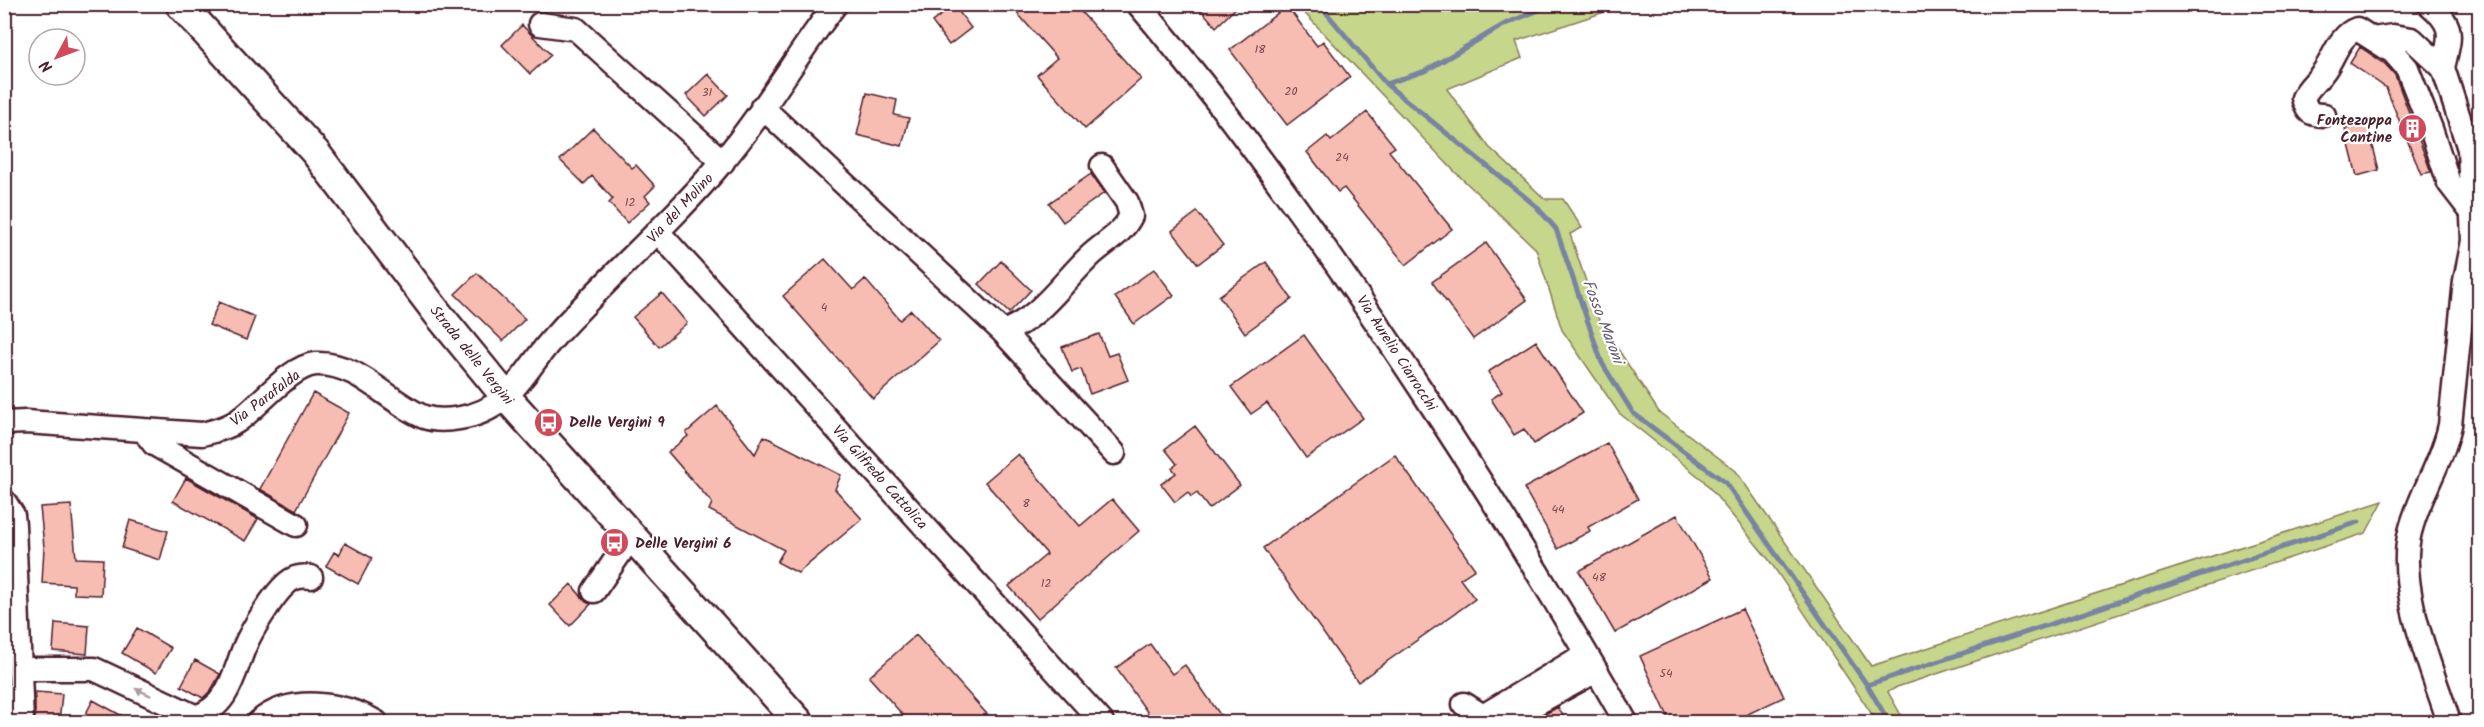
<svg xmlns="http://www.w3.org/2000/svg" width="2484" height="727" viewBox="0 0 2484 727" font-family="Kalam,sans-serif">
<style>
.green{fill:#c6d68a;stroke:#887a5a;stroke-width:1.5}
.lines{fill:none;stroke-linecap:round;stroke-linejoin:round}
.stream{stroke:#7983a2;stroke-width:5}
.building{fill:#f8bdb2;stroke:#4a1f2b;stroke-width:1.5}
.minor-casing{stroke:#4a1f2b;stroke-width:27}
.major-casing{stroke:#4a1f2b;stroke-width:33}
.minor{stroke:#fff;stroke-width:22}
.major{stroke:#fff;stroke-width:28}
.oneway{fill:#ae9aa0}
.labels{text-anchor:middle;stroke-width:4.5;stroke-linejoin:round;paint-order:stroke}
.number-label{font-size:12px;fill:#76464d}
.poi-label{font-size:15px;font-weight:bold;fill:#4a1f2b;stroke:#fff;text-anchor:start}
.street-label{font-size:15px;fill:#4a1f2b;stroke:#fff}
.water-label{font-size:16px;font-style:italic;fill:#655971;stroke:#fff}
</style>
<rect width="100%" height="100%" fill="#fff"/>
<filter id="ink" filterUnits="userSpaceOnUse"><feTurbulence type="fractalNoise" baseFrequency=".0167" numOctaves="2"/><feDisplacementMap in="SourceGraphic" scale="12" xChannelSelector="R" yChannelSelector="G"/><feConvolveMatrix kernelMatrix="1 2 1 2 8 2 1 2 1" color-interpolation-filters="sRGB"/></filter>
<g filter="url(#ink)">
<path class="green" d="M1297,5H1626L1516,41L1522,58L1447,89L1489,147L1545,199H1563L1582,228L1570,234L1599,320L1659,412L1736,471L1871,666L2383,501L2366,533L1897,687L1888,692L1905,722H1877L1769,560L1703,480L1619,413L1562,330L1536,249L1455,172Z
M4,621H19L22,722H5Z"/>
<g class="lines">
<path class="stream" d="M1319,4L1386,84L1536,206L1556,229L1602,363L1633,413L1726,483L1867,685L1889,722
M1386,84L1425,71L1505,24L1554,4
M1867,685L2359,522"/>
</g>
<path class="building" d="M1009,4H1074L1141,79L1085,129L1037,75L1057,58Z
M1196,4H1240L1216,27Z
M954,5L971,28L949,45L932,22Z
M1287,6L1317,46L1323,41L1350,77L1287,125L1230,50Z
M522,25L551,55L530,74L502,45Z
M2360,47L2385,64L2395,75L2431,172L2421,174L2386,88L2350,63Z
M708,74L728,95L706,116L686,95Z
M867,93L897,100L894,115L909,118L902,146L857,135Z
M1367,112L1395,147L1389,151L1452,229L1406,265L1344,188L1338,192L1307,152L1327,136L1331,141Z
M2367,123L2379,170L2357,176L2345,129Z
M593,128L632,168L636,165L655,186L645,196L650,202L627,223L609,203L613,199L592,176L584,184L560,160Z
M1091,174L1104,193L1063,222L1049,203Z
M1197,212L1223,245L1198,264L1172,231Z
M1486,243L1527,300L1473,339L1432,282Z
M825,259L853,290L865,279L900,320L911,310L939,341L873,399L783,296Z
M1001,261L1031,290L1009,313L979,284Z
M1266,262L1292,299L1245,333L1219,296Z
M1154,269L1174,295L1134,324L1115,297Z
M477,273L525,319L503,341L455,294Z
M662,293L687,323L659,347L633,317Z
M219,302L255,317L246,340L209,325Z
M1099,334L1108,356L1117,353L1128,380L1090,394L1081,369L1072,372L1062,347Z
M1304,335L1363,418L1306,458L1267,403L1251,414L1231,387Z
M1536,341L1583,413L1534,444L1524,429L1514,435L1491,399L1502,392L1488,372Z
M313,393L349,413L296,510L260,489Z
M717,406L755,454L764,436L841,475L835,489L862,519L798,573L777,562L784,550L709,510L712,503L668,452L688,436L686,433Z
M1195,426L1240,485L1209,509L1197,493L1191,497L1188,492L1175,502L1161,484L1176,473L1172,468L1177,464L1165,449Z
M1607,443L1638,499L1588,527L1590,531L1558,549L1524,488Z
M1018,454L1080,526L1112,499L1139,531L1037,619L1009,586L1047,554L985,482Z
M1395,455L1475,569L1460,579L1475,599L1358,682L1263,548Z
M186,478L258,519L245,541L173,501Z
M71,505L76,558L103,559L101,595L74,594V585L42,583L44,547L40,507Z
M1677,515L1713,578L1615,633L1579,571Z
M130,520L168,531L160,560L122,548Z
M345,543L372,558L358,584L326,566L334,552L339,555Z
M571,584L586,602L591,604L570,626L550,605Z
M1742,609L1784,697L1729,723H1671L1640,656Z
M55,623L89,626L87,654L53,651Z
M137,628L171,648L156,673L122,653Z
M916,635L995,723H910L869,677Z
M1150,644L1172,674L1185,665L1226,723H1155L1116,668Z
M195,660L220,674L211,690L203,698L181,686Z
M35,692L62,694L59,723L35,721Z
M93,700L135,723H81Z
M1558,707L1567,723H1529Z"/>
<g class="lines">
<defs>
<path id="minor" d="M1138,4C1242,127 1334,257 1422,391C1493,499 1562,610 1626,722
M2429,4C2456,27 2450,36 2443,68
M540,24L576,29L723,162
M2373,39L2393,36L2412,39L2443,68L2469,149L2473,241L2465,281L2450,425C2442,463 2419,495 2410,532C2396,588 2432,668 2449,722
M762,107L1003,332L1114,453
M2324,115C2310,115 2307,112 2303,98C2308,87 2317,81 2324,71C2334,58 2339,35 2357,29L2393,52L2407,68L2431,129L2449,183L2473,214
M658,232L1102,722
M1003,332C1039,319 1061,284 1088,258C1104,242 1120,237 1131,216L1127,202L1102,166
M4,423L26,422L202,434C214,431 225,429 236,422C258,408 289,366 316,364C358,362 389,403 424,417C435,421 449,420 460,418C512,410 524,369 556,335C609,276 671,223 722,162C764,113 796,55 836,4
M143,430L154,444L296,525
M4,501L13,515L14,525L22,722
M594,591L631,537
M21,669H94L207,722
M1464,704L1483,716L1586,654
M195,717C228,707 233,676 244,648C251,631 277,587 293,579C299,576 304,576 311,577
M259,722C290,695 343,703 376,722
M1502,722L1596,671"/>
<path id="major" d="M180,4L315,152L438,314L507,398L799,722"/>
</defs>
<use href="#minor" class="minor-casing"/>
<use href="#major" class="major-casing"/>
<use href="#minor" class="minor"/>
<use href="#major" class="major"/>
</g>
<defs><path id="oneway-solid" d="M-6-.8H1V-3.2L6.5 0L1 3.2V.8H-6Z" transform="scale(1.5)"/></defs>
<use class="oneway" href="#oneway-solid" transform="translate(143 692) rotate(-155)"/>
</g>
<defs>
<symbol id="building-disc" viewBox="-11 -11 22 22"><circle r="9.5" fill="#d1495b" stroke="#fff"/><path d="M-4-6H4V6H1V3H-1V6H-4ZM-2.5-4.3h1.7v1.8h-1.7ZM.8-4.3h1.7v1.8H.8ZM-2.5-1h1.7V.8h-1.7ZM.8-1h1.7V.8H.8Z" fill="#fff"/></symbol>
<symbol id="bus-disc" viewBox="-11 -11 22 22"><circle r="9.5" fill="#d1495b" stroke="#fff"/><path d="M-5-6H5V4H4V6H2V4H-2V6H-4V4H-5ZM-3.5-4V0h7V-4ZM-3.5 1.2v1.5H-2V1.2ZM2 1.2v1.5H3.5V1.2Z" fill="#fff"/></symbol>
</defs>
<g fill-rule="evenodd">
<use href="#building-disc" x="2396" y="112" width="33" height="33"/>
<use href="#bus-disc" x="532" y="406" width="33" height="33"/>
<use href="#bus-disc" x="598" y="526" width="33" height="33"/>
</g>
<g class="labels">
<g class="number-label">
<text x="1260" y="53">18</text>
<text x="1291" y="95">20</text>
<text x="707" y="96">31</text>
<text x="1342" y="161">24</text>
<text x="630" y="206">12</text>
<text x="824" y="311">4</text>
<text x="1026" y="507">8</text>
<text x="1558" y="513">44</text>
<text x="1599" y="581">48</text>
<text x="1046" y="587">12</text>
<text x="1666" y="677">54</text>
</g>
<g class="poi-label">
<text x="2392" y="125" text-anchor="end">Fontezoppa<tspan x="2392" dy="17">Cantine</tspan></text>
<text x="569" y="427">Delle Vergini 9</text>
<text x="635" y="548">Delle Vergini 6</text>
</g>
<g class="street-label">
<text transform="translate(680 208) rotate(-47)" y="5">Via del Molino</text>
<text transform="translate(1397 353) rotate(57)" y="5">Via Aurelio Ciarrocchi</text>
<text transform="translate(472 355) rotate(51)" y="5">Strada delle Vergini</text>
<text transform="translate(265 398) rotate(-37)" y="5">Via Parafalda</text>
<text transform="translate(880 477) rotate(48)" y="5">Via Gilfredo Cattolica</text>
</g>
<g class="water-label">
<text transform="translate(1604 321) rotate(69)" y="6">Fosso Maroni</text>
</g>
</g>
<rect width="2484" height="727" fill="none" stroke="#fff" stroke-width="24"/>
<rect x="12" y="12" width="2460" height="703" fill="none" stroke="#4a1f2b" stroke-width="2" filter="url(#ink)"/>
<g transform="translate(57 57) rotate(229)"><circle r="28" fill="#ffffff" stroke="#b7a5aa" stroke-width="1.5"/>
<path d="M0-4.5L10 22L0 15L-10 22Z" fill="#d1495b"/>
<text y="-9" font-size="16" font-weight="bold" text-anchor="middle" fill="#4a1f2b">N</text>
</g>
</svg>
